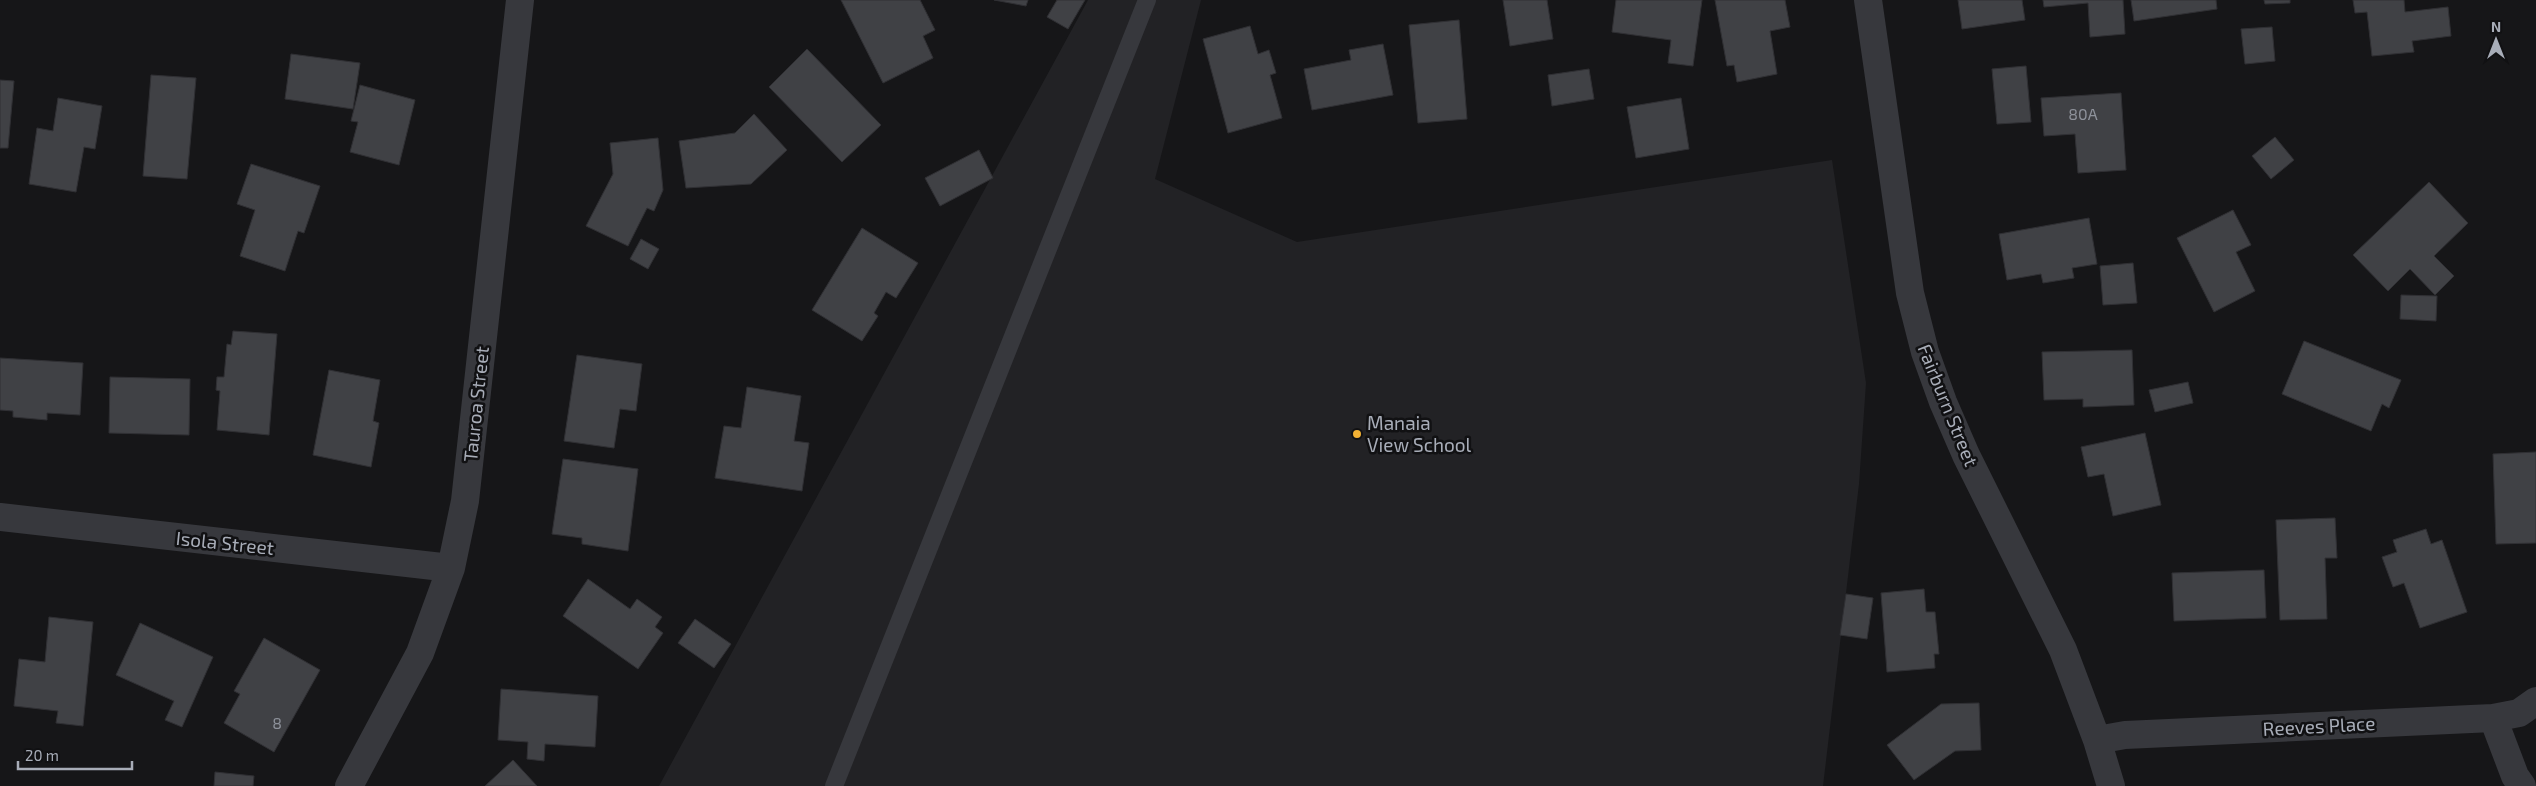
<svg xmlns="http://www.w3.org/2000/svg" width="2536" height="786" viewBox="0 0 2536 786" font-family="'Exo 2',sans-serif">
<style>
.built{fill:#222225}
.building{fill:#404145;stroke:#303034}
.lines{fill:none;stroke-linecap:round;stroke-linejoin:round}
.lane{stroke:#37383d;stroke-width:18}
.street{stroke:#37383d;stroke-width:28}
.poi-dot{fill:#f2b134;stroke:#111113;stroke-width:2}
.labels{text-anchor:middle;stroke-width:5;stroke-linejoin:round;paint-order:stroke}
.number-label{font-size:16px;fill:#8e929b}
.street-label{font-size:19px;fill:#a8adb8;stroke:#111113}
.poi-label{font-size:19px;fill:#a8adb8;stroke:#111113;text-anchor:start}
</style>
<rect width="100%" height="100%" fill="#161618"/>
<path class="built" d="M1088,0H1201L1155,179L1297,242L1832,160L1866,383L1859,484L1823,786H659Z"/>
<path class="building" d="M841,0H920L935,30L923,36L933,58L883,83Z
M994,0H1028L1026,6Z
M1057,0H1085L1068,29L1047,17Z
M1503,0H1547L1553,39L1510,46Z
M1616,0H1702L1693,66L1668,63L1671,40L1612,32Z
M1715,0H1785L1790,27L1770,31L1777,74L1737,82L1734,65L1727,66Z
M1958,0H2022L2025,20L1962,29Z
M2043,0H2123L2125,34L2090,37L2088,3L2044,7Z
M2131,0H2216L2217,9L2134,21Z
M2264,0H2290V3L2265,4Z
M2353,0H2404L2405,12L2448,7L2451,36L2412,41L2414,52L2372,56L2367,12L2355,13Z
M1459,20L1467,119L1418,123L1409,25Z
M1250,26L1258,54L1269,50L1276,73L1270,75L1282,118L1228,133L1203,39Z
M2272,27L2275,61L2245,64L2241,29Z
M1383,44L1393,95L1312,110L1304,69L1351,60L1349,50Z
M807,49L881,125L842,162L769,87Z
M291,54L360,63L353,109L285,99Z
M2026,66L2031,122L1997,124L1992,69Z
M1589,69L1594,99L1552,106L1548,75Z
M151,75L196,78L187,179L143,176Z
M0,80L14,81L8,148H0Z
M360,85L415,100L399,165L350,152L358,122L351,121Z
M2121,93L2126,170L2078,173L2075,134L2044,136L2041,98Z
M58,98L102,106L95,149L84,147L76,192L29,184L37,128L53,131Z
M1681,98L1689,149L1636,158L1627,107Z
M754,114L787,150L751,184L686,188L679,141L735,133Z
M2275,137L2294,160L2271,179L2252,156Z
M658,138L663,190L654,211L647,208L628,246L586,226L613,174L610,143Z
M979,150L993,178L940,206L925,178Z
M251,164L320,186L304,233L298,231L285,271L240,256L255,210L237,204Z
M2429,182L2468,223L2434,256L2454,276L2435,295L2410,269L2388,291L2353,255Z
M2233,210L2251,245L2236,252L2255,291L2214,312L2177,238Z
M2089,218L2097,264L2072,268L2074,278L2043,283L2041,274L2007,280L1999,234Z
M862,228L918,263L896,298L886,292L874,313L878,316L862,341L812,310Z
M641,239L659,249L648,269L630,259Z
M2133,263L2137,303L2103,305L2100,266Z
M2401,295L2437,296L2436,321L2400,319Z
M233,331L277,334L269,435L217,430L220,391L216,390L217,377H224L227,344L231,345Z
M2304,341L2401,380L2389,408L2382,404L2371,431L2282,394Z
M2132,350L2134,405L2083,407V399L2044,400L2042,352Z
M577,355L642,364L636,411L620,409L614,448L564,441Z
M0,358L83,363L80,415L47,413V420L13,417V411L0,410Z
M329,370L380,380L373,421L379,423L371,467L313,455Z
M110,377L190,379L189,435L109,433Z
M2188,382L2193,403L2155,412L2149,390Z
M747,387L801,396L794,441L809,443L802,491L715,478L724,426L741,428Z
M2145,433L2161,505L2113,516L2104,474L2088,477L2081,447Z
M2536,452V543L2496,544L2493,454Z
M563,459L638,469L628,551L582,544V538L552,534Z
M2335,518L2337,558H2325L2327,619L2280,620L2276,520Z
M2426,529L2431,544L2442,540L2467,612L2420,628L2404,583L2393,587L2382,557L2397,552L2393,540Z
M2264,570L2266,618L2174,621L2172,573Z
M588,579L630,609L637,599L662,617L655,627L663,633L638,669L563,616Z
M1924,589L1926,612H1935L1939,654H1934L1935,668L1887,672L1881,593Z
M1846,594L1873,598L1867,639L1840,635Z
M49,617L93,622L83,726L56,723L58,711L14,706L19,659L45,662Z
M695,619L731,644L714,668L678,643Z
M140,623L213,657L182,727L165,720L174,701L116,675Z
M264,638L320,670L274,752L224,723L240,694L234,691Z
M501,689L598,696L595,747L545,744L544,761L527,759L528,742L498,740Z
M1979,703L1981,750L1955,751L1914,780L1887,745L1941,704Z
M513,760L537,786H485Z
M215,772L254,776L253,786H214Z"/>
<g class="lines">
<path class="lane" d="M834,786L1147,0"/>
<path class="street" d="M1868,0L1910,293L1925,352L1943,402L1966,455L2063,650L2097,740L2111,786
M0,517L451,568
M2493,718L2515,776L2522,786
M2097,740L2125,735L2493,718L2519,713L2536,701
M349,786L420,653L451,568L465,501L520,0"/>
</g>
<circle class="poi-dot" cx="1357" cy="434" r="5"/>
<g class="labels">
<g class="number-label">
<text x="2083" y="120">80A</text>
<text x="277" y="729">8</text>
</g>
<g class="street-label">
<text transform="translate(476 404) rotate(-84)" y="7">Tauroa Street</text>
<text transform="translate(1948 405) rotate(68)" y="7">Fairburn Street</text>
<text transform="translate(225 543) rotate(6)" y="7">Isola Street</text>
<text transform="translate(2319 726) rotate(-3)" y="7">Reeves Place</text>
</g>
<g class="poi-label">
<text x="1367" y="430">Manaia<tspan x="1367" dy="22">View School</tspan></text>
</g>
</g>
<g transform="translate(2496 40)" stroke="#111113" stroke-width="4" paint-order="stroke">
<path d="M0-4L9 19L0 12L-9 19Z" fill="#a8adb8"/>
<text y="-8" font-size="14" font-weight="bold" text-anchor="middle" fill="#a8adb8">N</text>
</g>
<path d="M18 761v8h114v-8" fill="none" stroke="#a8adb8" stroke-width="2.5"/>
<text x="25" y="761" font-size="15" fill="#a8adb8" stroke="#111113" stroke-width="4" paint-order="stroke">20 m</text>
</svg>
